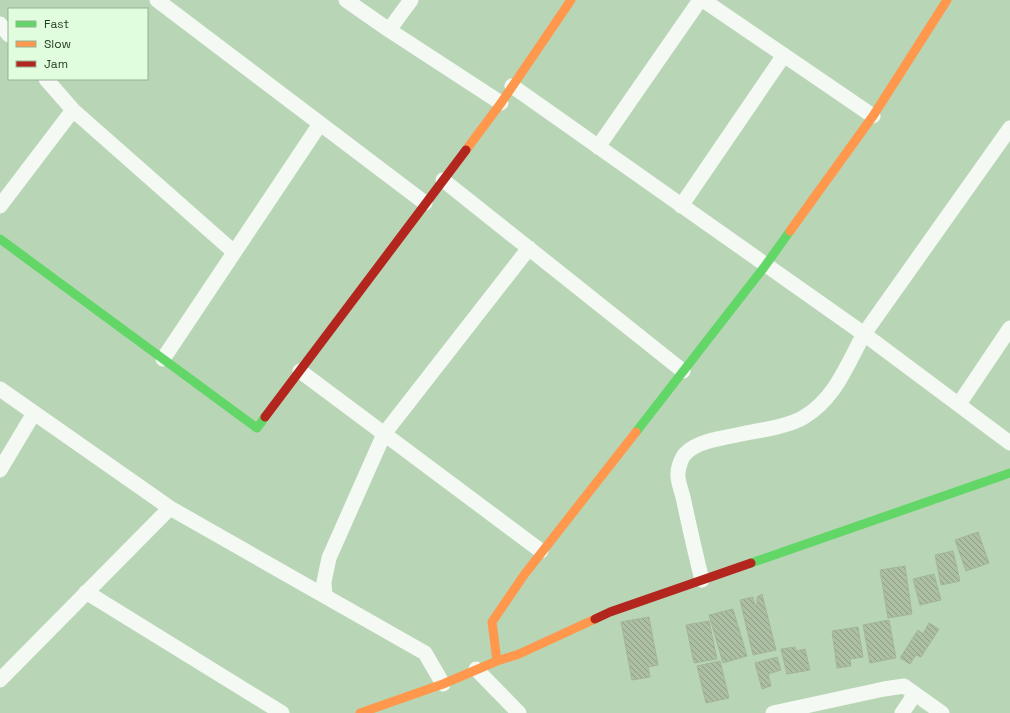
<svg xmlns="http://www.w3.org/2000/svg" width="1010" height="713" viewBox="0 0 1010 713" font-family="'Space Grotesk',sans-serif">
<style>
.building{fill:url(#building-back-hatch);stroke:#a4b699}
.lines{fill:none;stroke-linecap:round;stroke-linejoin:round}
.street{stroke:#f4f9f4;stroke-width:15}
.fast{stroke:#63d668;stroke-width:9}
.slow{stroke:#ff974d;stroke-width:9}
.jam{stroke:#b3261e;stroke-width:9}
</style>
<defs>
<pattern id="building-back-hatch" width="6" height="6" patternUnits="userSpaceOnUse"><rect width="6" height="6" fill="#adbfa3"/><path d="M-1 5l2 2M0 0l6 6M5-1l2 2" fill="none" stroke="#8d9c85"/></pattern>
</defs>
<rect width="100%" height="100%" fill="#b8d6b6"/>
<path class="building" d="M978,532L989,563L966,571L955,540Z
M953,551L960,581L941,585L935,555Z
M905,566L912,614L888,618L880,570Z
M934,574L941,600L920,605L913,579Z
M762,594L776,650L753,655L740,600L753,597L755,605H757V597Z
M733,609L747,656L723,663L709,615Z
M649,617L658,665L648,667L650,677L632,680L621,622Z
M889,620L896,658L870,663L863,625Z
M709,621L717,659L694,663L686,625Z
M929,623L939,629L921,657L916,655L910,664L900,658L918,630L923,634Z
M858,627L863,657L850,659L851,666L837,668L832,631Z
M795,647L796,651L805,649L810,670L787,674L781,649Z
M777,657L781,670L768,674L771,686L762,689L755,663Z
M720,661L729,698L706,703L697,666Z"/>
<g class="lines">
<path class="street" d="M157,0L425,203
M346,0L389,30L501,103
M703,0L873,116
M0,24L9,35
M389,30L411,0
M46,79L73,110L234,252
M512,86L864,334L1010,443
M598,147L700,0
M443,180L683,371
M0,206L73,110
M681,206L784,55
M163,359L320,124
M300,371L541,551
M0,389L170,508L425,653L443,684
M959,404L1010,328
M0,470L34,413
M702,580C695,552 689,525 683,497C681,489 677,480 678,473C678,468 682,456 686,453C698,440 729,437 746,433C763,430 790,426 804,417C836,398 847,364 864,334L1010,128
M86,592L282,713
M325,596L324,582L329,558L384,434L529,248
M476,669L519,713
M0,680L170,508
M773,713L884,689L904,686L942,713
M902,713L915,694"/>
<path class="fast" d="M0,239L257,428L265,417
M636,432L765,266L790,231
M751,563L1010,473"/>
<path class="slow" d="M466,150L501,103L571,0
M790,231L873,116L947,0
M497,661L492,622L524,575L636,432
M360,713L443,684L497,661L519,654L595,619"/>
<path class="jam" d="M265,417L466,150
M595,619L610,612L751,563"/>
</g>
<rect x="8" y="8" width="140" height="72" fill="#e0fdde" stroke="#96b094"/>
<rect x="16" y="21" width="20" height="6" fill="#63d668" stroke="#96b094"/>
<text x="44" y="28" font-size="12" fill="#263d25">Fast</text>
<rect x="16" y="41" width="20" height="6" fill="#ff974d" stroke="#96b094"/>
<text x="44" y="48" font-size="12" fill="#263d25">Slow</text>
<rect x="16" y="61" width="20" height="6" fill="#b3261e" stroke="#96b094"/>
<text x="44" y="68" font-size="12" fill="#263d25">Jam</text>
</svg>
